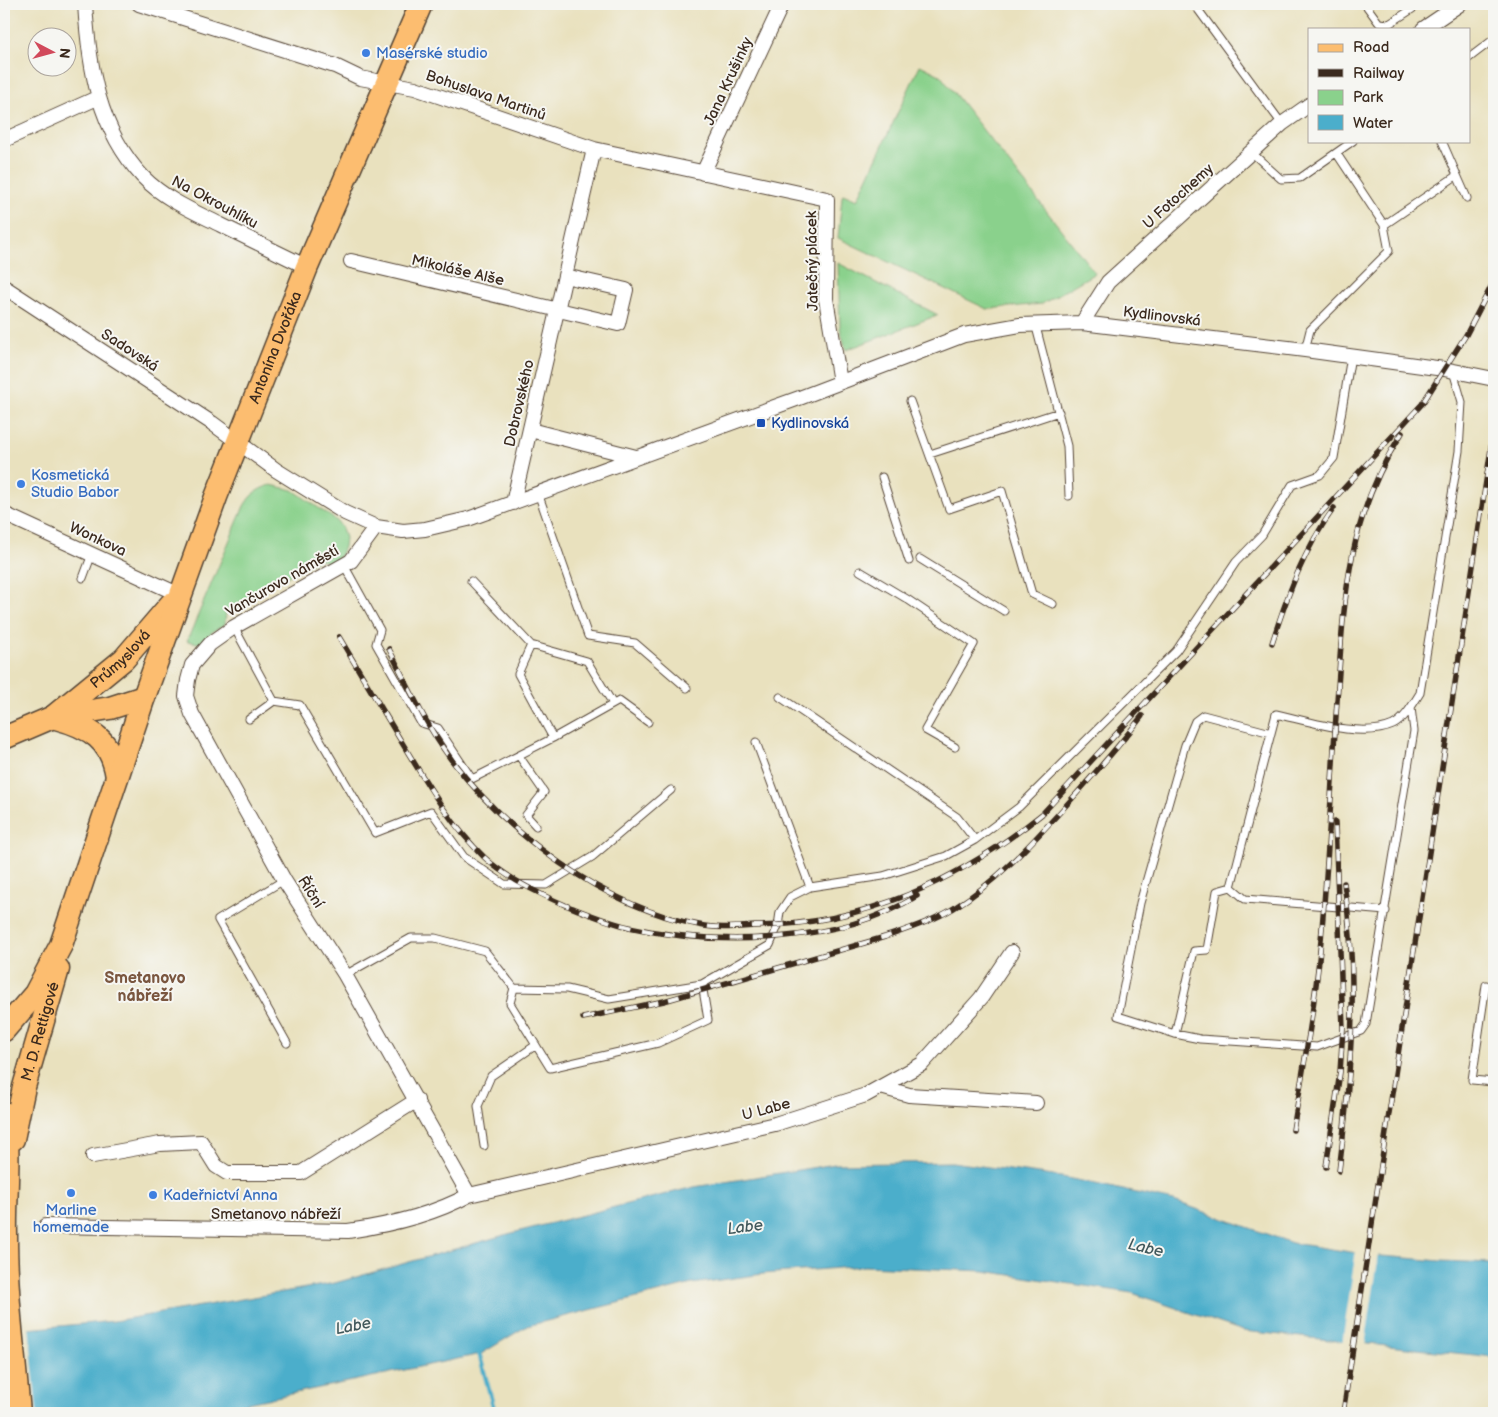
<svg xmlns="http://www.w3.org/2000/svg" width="1498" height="1417" viewBox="0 0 1498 1417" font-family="'Balsamiq Sans',sans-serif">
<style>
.green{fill:#8ad18c;stroke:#627e55}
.water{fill:#4baecb;stroke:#436c74}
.pier{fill:#e9e1be}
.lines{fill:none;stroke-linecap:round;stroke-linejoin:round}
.stream{stroke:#4baecb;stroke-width:4.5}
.lane-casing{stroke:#554536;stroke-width:9}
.street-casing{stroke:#554536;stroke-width:16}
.primary-casing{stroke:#554536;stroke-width:25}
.lane{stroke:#fff;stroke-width:7}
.street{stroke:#fff;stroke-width:14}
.primary{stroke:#fcbd6f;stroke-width:22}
.rail-casing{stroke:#3b2a1e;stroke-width:5.5}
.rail{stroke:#f6f6f2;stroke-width:4;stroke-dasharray:11;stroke-linecap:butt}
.shop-dot{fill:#3f7fe0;stroke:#f6f6f2;stroke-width:2}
.transit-dot{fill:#1a4fb4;stroke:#f6f6f2;stroke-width:2}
.labels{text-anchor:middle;stroke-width:4;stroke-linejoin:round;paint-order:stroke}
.shop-label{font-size:15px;fill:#366cbe;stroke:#f6f6f2;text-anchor:start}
.street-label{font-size:15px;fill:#3b2a1e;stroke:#f6f6f2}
.transit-label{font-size:15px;fill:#164399;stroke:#f6f6f2;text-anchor:start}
.neighbourhood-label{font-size:16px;font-weight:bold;fill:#7a563f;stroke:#f6f6f2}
.water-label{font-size:16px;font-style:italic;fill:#41585b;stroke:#f6f6f2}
</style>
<rect width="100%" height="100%" fill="#f6f6f2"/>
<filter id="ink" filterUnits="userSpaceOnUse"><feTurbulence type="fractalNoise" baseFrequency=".02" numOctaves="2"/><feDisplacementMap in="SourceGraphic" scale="10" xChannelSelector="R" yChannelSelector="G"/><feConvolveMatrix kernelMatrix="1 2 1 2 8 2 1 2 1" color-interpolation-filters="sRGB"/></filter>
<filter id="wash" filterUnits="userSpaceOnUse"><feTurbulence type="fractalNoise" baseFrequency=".0096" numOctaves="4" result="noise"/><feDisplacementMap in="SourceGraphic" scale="20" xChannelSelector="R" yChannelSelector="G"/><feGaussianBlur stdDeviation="1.12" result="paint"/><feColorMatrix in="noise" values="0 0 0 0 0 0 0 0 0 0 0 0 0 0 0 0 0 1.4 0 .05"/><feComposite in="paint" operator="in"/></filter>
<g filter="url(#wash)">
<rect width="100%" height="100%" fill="#e9e1be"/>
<path class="green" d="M920,65L940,75L1095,273L1042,304L987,309L838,238L842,197L843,194L857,200Z
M838,263L938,315L846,350L840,328Z
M271,485L293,490L337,521L342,528L345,538L344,547L340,556L331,564L319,559L226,611L225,624L212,632L202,644L187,641L244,506C251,494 257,489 271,485Z"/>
<path class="water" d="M952,1162L1068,1178L1174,1201L1292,1243L1370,1255L1441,1261L1494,1263V1357L1243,1331L1132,1293L984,1271L864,1266L763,1274L692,1284L527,1326L481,1354L200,1413H4V1331L114,1321L335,1283L508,1234L694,1187L835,1164Z"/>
<path class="pier" d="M1356,1250L1379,1253L1365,1346L1342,1344Z
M29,1326L37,1413H4V1329Z"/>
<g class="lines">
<path class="stream" d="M478,1349L495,1413"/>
</g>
</g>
<g filter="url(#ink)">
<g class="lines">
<defs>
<path id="lane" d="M1194,4L1282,124
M1365,4L1379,23L1389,24L1420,4
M1469,58L1494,39
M1442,141L1467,198
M1251,152L1281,179L1300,178L1353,141
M1337,154L1384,225
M1035,323L1067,446L1069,496
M1305,350L1310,330L1389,251L1384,225L1456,176
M910,401L949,509L1002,491L1032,594L1053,604
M930,454L1059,412
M882,477L909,561
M538,493L588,636L635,643L687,688
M920,559L1004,611
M344,565L380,630L376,644L421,723L438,728L472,779L553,738L619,701L648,722
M860,571L907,599L974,644L925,730L955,747
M83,578L92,554
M471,581L531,645L587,661L613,704
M234,627L274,701
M531,645L518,674L553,738
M780,697L957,817L975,840
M249,719L274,701L300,705L375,833L431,811L464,857L504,884L546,885L592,857L671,790
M1271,733L1203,715L1195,721L1185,745L1140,903L1118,1016L1175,1034L1200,1039L1317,1047L1361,1031L1366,1024L1414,731L1411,708
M519,756L544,792L526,815L536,826
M284,880L218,920L287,1043
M810,887L883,876L946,856L975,840L1019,807L1176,651L1236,562L1262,535L1292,485L1320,475L1334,458L1351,356
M1231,887L1276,714C1308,721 1362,739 1393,725C1405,719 1413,704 1420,693L1459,451L1462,402L1453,371
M1231,887L1245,899L1386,911
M345,975L411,938H435L485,951L514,988L567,989L609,999L702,984L770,945L778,926L780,912L790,897L810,887L756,742
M1486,985L1472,1080L1494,1082
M514,988L510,1003L550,1068L658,1043L708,1020L702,984
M1175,1034L1194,951L1207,950L1217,891L1231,887
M484,1146L478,1106L491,1076L536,1045"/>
<path id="street" d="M85,4C89,67 98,129 143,177C164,199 195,212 221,225C250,239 278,253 307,267
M139,4L335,66L360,78L415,88L594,149L827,199L826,299L840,382
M1423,29L1460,4
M4,140L97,98
M703,173L782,4
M351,261L618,324L626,290L565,276
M4,287L212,423L276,470L345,513L376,527L403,531L425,529L468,519L802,397L964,335L1020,325L1082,323L1305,350L1444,369L1494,379
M1082,323L1108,282L1282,124L1309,105
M530,430L636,457
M513,503L594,149
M4,514L180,595
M376,527L351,561L234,627L210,644L192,665L188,680L186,696L192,714L284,880L345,975L469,1195
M881,1087L909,1095L1036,1103
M93,1156L160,1144L201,1142L216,1166L227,1173H301L417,1100
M46,1226L348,1231C390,1225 433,1215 469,1195L775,1124L866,1095L922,1064L981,998L1012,952"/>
<g id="primary">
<path id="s1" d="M53,717L124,659L171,604"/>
<path d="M56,718C90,727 112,740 117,777"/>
<path d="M4,738L53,717L110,708L144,697"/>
<path id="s2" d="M4,1030L35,994L61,945L144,697L216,497L307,267L421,4"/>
<path d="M4,1113C11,1153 5,1194 6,1235C6,1294 14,1354 19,1413"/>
<path id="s3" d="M13,1139L24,1087L58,969"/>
</g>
</defs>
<use href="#lane" class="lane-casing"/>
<use href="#street" class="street-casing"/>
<use href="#primary" class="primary-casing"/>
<use href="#lane" class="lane"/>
<use href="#street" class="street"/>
<use href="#primary" class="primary"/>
<defs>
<path id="rail" d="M1492,475L1494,518
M339,637C359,671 380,706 401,741C426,782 449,823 484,857C506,878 537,893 565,905C586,913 607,922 629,927C717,947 839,944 917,896
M1272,643C1287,596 1304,549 1334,508
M389,649C408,685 425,724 450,758C507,834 604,907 699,925C717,929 737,927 755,926C865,924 957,882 1042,814L1422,404L1466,335L1494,281
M583,1018L664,1001L885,937C908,929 933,921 954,908C996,882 1028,847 1061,811C1089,780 1117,749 1142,716
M1293,1130C1305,1059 1318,988 1323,916C1329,845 1332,773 1337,701C1344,602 1346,519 1402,433
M1326,1167L1340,1072L1343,1028L1335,822
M1339,1171C1351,1074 1359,980 1344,883
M1343,1413L1494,429"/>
</defs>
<use href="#rail" class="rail-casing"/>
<use href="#rail" class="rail"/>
</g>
</g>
<g class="shop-dot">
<circle cx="366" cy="53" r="5"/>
<circle cx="21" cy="484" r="5"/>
<circle cx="71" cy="1193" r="5"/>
<circle cx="153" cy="1195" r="5"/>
</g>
<rect class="transit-dot" x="756" y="418" width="10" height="10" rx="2.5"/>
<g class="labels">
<g class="shop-label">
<text x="376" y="58">Masérské studio</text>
<text x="31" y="480">Kosmetická<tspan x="31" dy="17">Studio Babor</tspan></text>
<text x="163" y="1200">Kadeřnictví Anna</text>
<text x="71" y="1215" text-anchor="middle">Marline<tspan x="71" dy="17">homemade</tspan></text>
</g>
<g class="street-label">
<text transform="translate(728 81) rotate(-65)" y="5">Jana Krušinky</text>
<text transform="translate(486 95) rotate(19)" y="5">Bohuslava Martinů</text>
<text transform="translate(1178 196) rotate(-42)" y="5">U Fotochemy</text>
<text transform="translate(215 202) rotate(28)" y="5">Na Okrouhlíku</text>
<text transform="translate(812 261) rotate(-91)" y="5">Jatečný plácek</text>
<text transform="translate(458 270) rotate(13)" y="5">Mikoláše Alše</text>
<text transform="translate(1162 316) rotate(7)" y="5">Kydlinovská</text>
<text dy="5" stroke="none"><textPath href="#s2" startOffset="738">Antonína Dvořáka</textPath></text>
<text transform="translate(130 350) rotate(33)" y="5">Sadovská</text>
<text transform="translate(519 403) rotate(-77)" y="5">Dobrovského</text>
<text transform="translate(98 539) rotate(25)" y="5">Wonkova</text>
<text transform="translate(282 581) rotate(-30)" y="5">Vančurovo náměstí</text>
<text dy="5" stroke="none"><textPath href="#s1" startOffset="89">Průmyslová</textPath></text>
<text transform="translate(311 892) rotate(57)" y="5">Říční</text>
<text dy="5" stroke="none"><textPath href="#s3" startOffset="111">M. D. Rettigové</textPath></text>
<text transform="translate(766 1109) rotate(-15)" y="5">U Labe</text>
<text x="276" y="1219">Smetanovo nábřeží</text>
</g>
<g class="transit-label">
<text x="771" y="428">Kydlinovská</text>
</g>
<g class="neighbourhood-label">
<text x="145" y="983">Smetanovo<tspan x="145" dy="18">nábřeží</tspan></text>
</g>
<g class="water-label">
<text transform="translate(745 1226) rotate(-7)" y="6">Labe</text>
<text transform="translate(1146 1247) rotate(13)" y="6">Labe</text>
<text transform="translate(353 1325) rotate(-11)" y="6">Labe</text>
</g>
</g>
<rect width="1498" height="1417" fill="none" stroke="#f6f6f2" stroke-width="20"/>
<rect x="1308" y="28" width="162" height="115" fill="#f6f6f2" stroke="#aba49d"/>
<rect x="1318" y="44" width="25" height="8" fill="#fcbd6f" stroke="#aba49d"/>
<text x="1353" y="52" font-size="15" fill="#3b2a1e">Road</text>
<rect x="1318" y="69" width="25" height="8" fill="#3b2a1e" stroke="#aba49d"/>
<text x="1353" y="78" font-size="15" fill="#3b2a1e">Railway</text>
<rect x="1318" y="90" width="25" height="15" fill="#8ad18c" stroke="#aba49d"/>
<text x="1353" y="102" font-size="15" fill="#3b2a1e">Park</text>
<rect x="1318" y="115" width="25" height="15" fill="#4baecb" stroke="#aba49d"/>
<text x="1353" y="128" font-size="15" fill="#3b2a1e">Water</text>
<g transform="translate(52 52) rotate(96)"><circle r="24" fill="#f6f6f2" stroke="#aba49d"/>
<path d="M0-4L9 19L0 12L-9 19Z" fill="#d1495b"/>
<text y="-8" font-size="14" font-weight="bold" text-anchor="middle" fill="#3b2a1e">N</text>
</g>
</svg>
